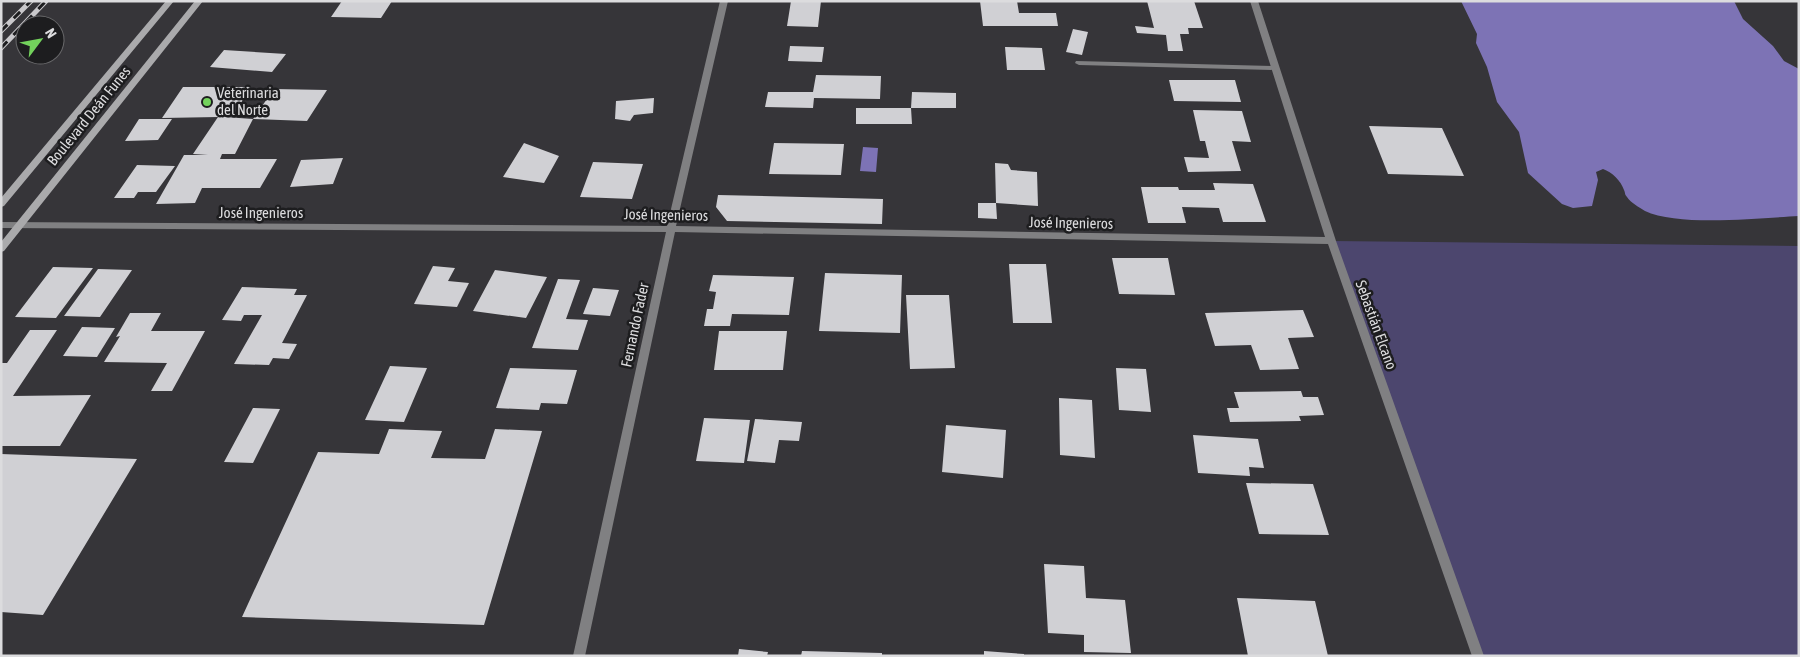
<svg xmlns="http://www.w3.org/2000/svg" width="1800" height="657" viewBox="0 0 1800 657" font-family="'Asap Condensed',sans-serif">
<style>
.green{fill:#4c466e}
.water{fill:#7d73b5}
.building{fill:#d0d0d4}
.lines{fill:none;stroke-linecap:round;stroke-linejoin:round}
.lane{fill:#808082;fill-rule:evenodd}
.street{fill:#808082;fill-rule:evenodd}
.secondary{fill:#aaaaac;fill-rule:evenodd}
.rail-casing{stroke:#c9c8cb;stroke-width:5}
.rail{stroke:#1d1d1f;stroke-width:3;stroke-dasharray:9;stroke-linecap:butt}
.poi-dot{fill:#73d25c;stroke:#1d1d1f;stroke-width:2}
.labels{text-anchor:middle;stroke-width:5;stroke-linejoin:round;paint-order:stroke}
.poi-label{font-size:15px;fill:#dcdcde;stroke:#1d1d1f;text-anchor:start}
.street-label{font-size:15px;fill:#dcdcde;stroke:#1d1d1f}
</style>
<rect width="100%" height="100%" fill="#363539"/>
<path class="green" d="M1331,241L1799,246V656H1478Z"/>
<path class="water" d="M1461,1H1734L1743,19L1773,46L1784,61L1799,69V216C1761,218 1678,227 1645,211C1639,207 1631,203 1627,197C1624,193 1626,195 1624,190C1621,181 1612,172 1603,169L1596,172L1598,180L1592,206L1573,208L1562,204L1528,173L1519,132L1497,102L1487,67L1476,43L1477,34Z
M863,147L878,148L876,172L860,171Z"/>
<path class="building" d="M342,1H392L381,18L331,17Z
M791,1H821L818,27L787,26Z
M980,1H1017L1019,13H1056L1058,26H983Z
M1147,1H1194L1203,28H1188L1189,34H1180L1183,51H1168L1166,35L1137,33L1135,26L1154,28Z
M1073,29L1088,32L1082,55L1066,52Z
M790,46L824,47L822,62L788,61Z
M1005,47L1042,48L1045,70H1007Z
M224,50L286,54L272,72L210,67Z
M816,75L881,76L880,99L814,98L813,108L765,107L768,92H813Z
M1169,80H1235L1241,102L1174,101Z
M183,87H251L232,117H225L253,119L235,154H222L220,159H277L260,188H202L195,203L156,204L184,155H208L193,154L218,117L162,118Z
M274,89L327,90L307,121L253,119Z
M912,92L956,93V108H911L912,124H856V108H911Z
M654,98L653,113L634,115L630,121L615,119L616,101Z
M1193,110L1242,111L1251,142L1232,141L1241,171L1188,172L1184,157L1209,158L1205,141H1200Z
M139,119H172L158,140L125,141Z
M1369,126L1442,128L1464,176L1388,174Z
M524,143L559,156L544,183L503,177Z
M774,143L844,144L841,175L769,174Z
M343,158L333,184L290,187L301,160Z
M593,162L643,164L632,199L580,197Z
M995,163L1008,164L1011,170L1037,172L1038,206L996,203Z
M137,165L175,166L156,192H138L134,198H114Z
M1213,183L1253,184L1266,222H1223L1219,208L1182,207L1186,223H1148L1141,187H1178L1179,190H1215Z
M718,195L883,199L882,224L727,221L716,207Z
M978,203H996L997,219L978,218Z
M1112,258H1168L1175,295L1119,294Z
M1009,264H1046L1052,323H1013Z
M433,266L455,268L448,281L469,283L457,307L414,304Z
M53,267L93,268L56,318L15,317Z
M98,269L132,270L100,317L64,316Z
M495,270L547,277L526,318L473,311Z
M825,273L902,275L900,333L819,331Z
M713,275L794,277L789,315L732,314L730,326H704L707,309H713L716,292L709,291Z
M558,279L580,280L566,319L588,320L578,350L532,348Z
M242,287L297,289L294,295H307L282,343L297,344L289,359L273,358L269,365L234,364L262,315H244L241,321L222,320Z
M593,288L619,290L610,316L583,314Z
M906,295H949L955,368L910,369Z
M1303,310L1314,337L1288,338L1299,369L1260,370L1251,345L1215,346L1205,313Z
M130,313H161L151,331H205L172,391H151L167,363L104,362L120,336L116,337Z
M82,327L115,328L97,357L63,356Z
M30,330H57L13,396L91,395L60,446H1V363H7Z
M719,331H787L783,370H714Z
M390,366L427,368L404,422L365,420Z
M510,368L577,370L567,404L541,403L539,410L496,408Z
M1116,368L1146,369L1151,412L1119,410Z
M1301,391L1303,397H1318L1324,415L1299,416L1301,421L1230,422L1227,408H1239L1234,392Z
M1059,398L1092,400L1095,458L1060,455Z
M253,408L280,409L253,463L224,462Z
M704,418L750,420L744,463L696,461Z
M755,419L802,422L799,441L779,440L775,463L747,461Z
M946,425L1006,430L1003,478L942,472Z
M389,429L442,431L431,458L485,459L495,429L542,431L484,625L242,617L318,452L379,454Z
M1193,435L1258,439L1264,468L1249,467L1250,476L1198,473Z
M1,454L137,459L43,615L1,612Z
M1246,483L1313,484L1329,535L1259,534Z
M1044,564L1084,566L1086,598L1125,600L1131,653L1084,652V635L1048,633Z
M1237,598L1315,601L1328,656H1248Z
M739,649L768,652L767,656H738Z
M802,651L882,653V656H801Z
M984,651L1024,654V656H984Z"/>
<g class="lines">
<path class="lane" d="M1076,61L1275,66L1279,68L1275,70L1079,65L1075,63Z"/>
<path class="street" d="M720,1H728L676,226L1325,237L1250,1H1258L1336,241L1484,656H1472L1328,244L675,232L585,656H573L666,232L1,228V222L667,226Z"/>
<path class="secondary" d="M166,1H174L4,206L1,207V198Z
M195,1H203L4,251L1,252V242Z"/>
<defs>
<path id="rail" d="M1,31L31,1
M1,48L46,1"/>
</defs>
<use href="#rail" class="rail-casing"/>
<use href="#rail" class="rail"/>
</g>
<circle class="poi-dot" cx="207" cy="102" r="5"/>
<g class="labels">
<g class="poi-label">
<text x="217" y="98">Veterinaria<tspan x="217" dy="17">del Norte</tspan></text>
</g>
<g class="street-label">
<text transform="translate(89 116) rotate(-51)" y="5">Boulevard Deán Funes</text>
<text x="261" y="218">José Ingenieros</text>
<text transform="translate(666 215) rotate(1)" y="5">José Ingenieros</text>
<text transform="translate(1071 223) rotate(1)" y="5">José Ingenieros</text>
<text transform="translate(635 325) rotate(-78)" y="5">Fernando Fader</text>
<text transform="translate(1376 325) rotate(70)" y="5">Sebastián Elcano</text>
</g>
</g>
<rect width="1800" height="657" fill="none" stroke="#dcdcde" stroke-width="5"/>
<g transform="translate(40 40) rotate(58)"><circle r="24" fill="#1d1d1f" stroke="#69696b"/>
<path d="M0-4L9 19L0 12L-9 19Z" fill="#73d25c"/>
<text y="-8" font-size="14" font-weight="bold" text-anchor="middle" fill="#dcdcde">N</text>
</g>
</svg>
